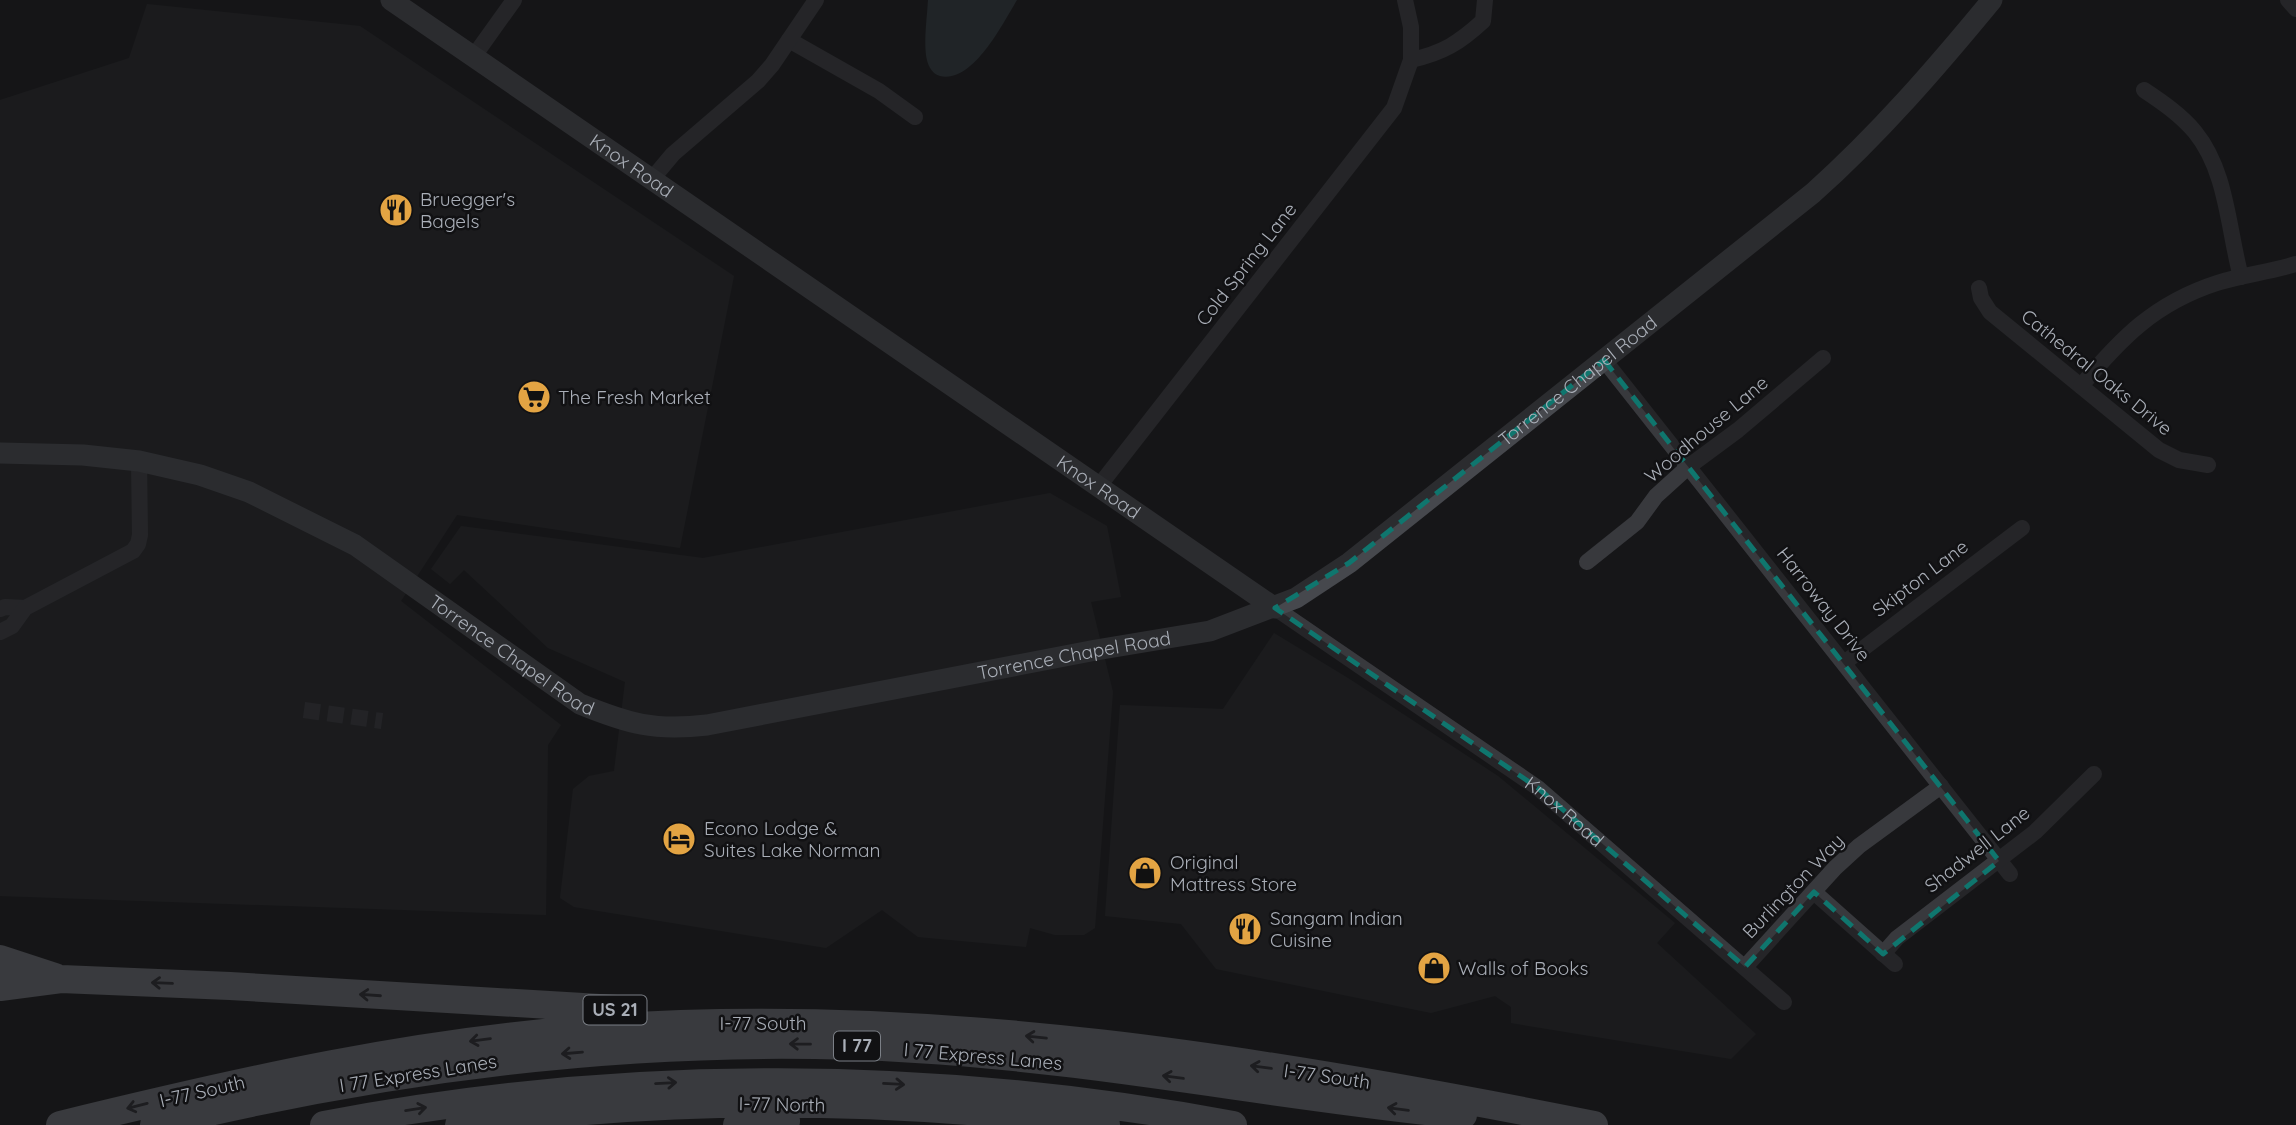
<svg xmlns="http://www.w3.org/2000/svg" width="2296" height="1125" viewBox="0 0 2296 1125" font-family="Quicksand,sans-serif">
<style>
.built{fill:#222325}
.water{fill:#2d363b}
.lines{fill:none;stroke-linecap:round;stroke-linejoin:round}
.street-tunnel{stroke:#333438;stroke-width:16;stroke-dasharray:16 8;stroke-linecap:butt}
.street{stroke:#38393d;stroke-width:16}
.secondary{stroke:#46484d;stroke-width:21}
.highway{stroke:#64676d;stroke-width:28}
.oneway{stroke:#26262a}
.marked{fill:none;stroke:#0f766e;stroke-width:5;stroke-dasharray:14 9;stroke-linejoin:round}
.labels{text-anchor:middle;stroke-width:5;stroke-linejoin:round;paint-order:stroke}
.shield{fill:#111113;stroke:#7b7f86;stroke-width:2}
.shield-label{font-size:18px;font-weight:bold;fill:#a9aeb7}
.street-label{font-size:19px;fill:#a9aeb7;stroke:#111113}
.poi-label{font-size:19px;fill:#a9aeb7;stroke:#111113;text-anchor:start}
</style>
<rect width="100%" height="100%" fill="#161618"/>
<path class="built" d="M147,4L360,26L734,276L680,548L457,515L401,601L561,725L548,745L546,915L0,896V100L129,58Z
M1050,493L1107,526L1121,597L1091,602L1113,692L1095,928L1084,935H1055L1030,928L1026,947L918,937L882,910L826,948L574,907L560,898L573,789L589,776L614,771L625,682L548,648L464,570L450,584L431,569L461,526L703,558Z
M1274,633L1348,678L1498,776L1675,923L1657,943L1756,1034L1731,1059L1511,1023V1007L1495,996L1431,1013L1216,969L1181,924L1105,916L1120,705L1223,709Z"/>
<path class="water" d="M928,0H1017C1003,23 973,84 940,76C931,74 927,63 926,55C924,37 927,18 928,0Z"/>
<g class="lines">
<path class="street-tunnel" d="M304,710L382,721"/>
<g class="street">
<path d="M2288,0L2296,9"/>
<path d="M789,40L879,91L915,117"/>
<path d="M474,56L514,0"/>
<path d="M1411,60C1443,53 1459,43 1483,21L1485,0"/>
<path d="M2144,90C2162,102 2181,115 2195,132C2227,171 2228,229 2241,277"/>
<path d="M652,179L673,154L758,81L772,65L816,0"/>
<path d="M1979,288L1981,298L1990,312L2159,450L2179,460L2208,465"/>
<path d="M1604,360L2010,874"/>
<path d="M2081,386C2121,338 2155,303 2217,283C2242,275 2270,272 2296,264"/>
<path d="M1099,486L1394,108L1411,60V27L1405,0"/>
<path d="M1587,562L1637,522L1656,496L1688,467L1738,430L1823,358"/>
<path id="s1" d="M1275,608L1538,788L1784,1002"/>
<path d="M0,609L5,607L25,608"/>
<path d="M0,632L12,626L25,608L133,551L138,544L140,535L139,461"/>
<path d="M1844,663L2022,528"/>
<path d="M1814,892L1895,964"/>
<path d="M1883,954L1897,938L2035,832L2094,774"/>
<path d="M1745,967L1835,868L1859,846L1941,786"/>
</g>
<g class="secondary">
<path id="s2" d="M391,0L1275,608"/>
<path id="s3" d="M0,453L83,455L139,461L200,475L249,492L355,545L580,704C629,724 654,731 707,725L1096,650L1210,631L1296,598L1349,563L1813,193C1879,134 1936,68 1992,0"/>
</g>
<path class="highway" d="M0,959L55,977
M0,987L61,979L230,986L633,1010
M60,1125C240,1081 419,1040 604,1028C935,1005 1270,1060 1594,1125
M154,1125C404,1064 659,1033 916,1049C1100,1060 1280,1097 1463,1115
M324,1125C625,1067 932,1069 1233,1125
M459,1125C673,1095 892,1098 1106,1125
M737,1125L786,1121"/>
</g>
<defs><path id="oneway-shaft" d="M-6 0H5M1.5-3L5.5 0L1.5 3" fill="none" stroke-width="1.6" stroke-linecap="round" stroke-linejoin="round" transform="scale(1.75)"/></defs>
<g class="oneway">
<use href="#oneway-shaft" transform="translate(162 983) rotate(-178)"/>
<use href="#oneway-shaft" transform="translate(370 995) rotate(-176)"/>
<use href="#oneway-shaft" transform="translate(1036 1037) rotate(-174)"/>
<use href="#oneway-shaft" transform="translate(480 1040) rotate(173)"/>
<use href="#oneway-shaft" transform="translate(800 1044) rotate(-179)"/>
<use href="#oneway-shaft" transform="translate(572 1053) rotate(175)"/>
<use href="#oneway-shaft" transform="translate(1261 1067) rotate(-172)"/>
<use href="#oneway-shaft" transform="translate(1173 1077) rotate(-172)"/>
<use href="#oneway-shaft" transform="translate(666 1083) rotate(-3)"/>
<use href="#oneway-shaft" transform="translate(894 1084) rotate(3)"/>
<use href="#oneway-shaft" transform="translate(137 1106) rotate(166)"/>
<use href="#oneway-shaft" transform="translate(416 1109) rotate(-9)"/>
<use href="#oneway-shaft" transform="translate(1398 1109) rotate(-173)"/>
</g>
<path d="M0 0H2296V1125H0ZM1604,360L1999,861L1883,954L1814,892L1745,967L1538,788L1275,608L1349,563Z" fill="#161618" fill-opacity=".55" fill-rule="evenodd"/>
<path class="marked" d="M1604,360L1999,861L1883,954L1814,892L1745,967L1538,788L1275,608L1349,563Z"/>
<defs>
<symbol id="restaurant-disc" viewBox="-11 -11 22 22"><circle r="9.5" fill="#e3a443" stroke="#111113"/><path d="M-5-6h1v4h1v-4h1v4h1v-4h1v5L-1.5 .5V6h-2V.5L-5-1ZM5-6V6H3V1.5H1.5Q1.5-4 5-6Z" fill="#111"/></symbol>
<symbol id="supermarket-disc" viewBox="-11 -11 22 22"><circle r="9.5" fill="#e3a443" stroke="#111113"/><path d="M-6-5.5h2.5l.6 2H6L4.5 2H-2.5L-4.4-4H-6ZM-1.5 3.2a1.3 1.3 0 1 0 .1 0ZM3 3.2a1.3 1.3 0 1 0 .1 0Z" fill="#111"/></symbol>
<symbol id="hotel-disc" viewBox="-11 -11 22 22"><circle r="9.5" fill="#e3a443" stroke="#111113"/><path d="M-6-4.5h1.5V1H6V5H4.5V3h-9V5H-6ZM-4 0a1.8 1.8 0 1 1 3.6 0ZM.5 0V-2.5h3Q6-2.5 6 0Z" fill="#111"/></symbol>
<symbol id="shop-disc" viewBox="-11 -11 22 22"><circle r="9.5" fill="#e3a443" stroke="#111113"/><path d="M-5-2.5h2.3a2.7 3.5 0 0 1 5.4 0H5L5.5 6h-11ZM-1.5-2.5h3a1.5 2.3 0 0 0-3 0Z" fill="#111"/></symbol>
</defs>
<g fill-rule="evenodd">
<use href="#restaurant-disc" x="377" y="191" width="38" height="38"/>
<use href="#supermarket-disc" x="515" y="378" width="38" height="38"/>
<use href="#hotel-disc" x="660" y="820" width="38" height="38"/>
<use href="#shop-disc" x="1126" y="854" width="38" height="38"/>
<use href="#restaurant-disc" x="1226" y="910" width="38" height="38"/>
<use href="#shop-disc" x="1415" y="949" width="38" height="38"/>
</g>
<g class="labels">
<g class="shield">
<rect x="583.5" y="995.5" width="63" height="29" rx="5"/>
<rect x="834" y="1031.5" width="46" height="29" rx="5"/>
</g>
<g class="shield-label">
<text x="615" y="1016">US 21</text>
<text x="857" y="1052">I 77</text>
</g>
<g class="street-label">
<text dy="7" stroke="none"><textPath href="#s2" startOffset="292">Knox Road</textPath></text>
<text transform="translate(1246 264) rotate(-52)" y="7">Cold Spring Lane</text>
<text transform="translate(2097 372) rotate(39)" y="7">Cathedral Oaks Drive</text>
<text dy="7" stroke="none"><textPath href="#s3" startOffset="1738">Torrence Chapel Road</textPath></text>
<text transform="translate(1706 429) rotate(-40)" y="7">Woodhouse Lane</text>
<text dy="7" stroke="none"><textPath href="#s2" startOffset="859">Knox Road</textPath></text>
<text transform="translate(1920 578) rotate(-37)" y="7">Skipton Lane</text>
<text transform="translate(1824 604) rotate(52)" y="7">Harroway Drive</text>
<text dy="7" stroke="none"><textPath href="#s3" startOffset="564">Torrence Chapel Road</textPath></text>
<text dy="7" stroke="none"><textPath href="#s3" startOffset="1152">Torrence Chapel Road</textPath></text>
<text dy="7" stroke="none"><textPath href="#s1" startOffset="354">Knox Road</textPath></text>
<text transform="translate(1977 849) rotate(-38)" y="7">Shadwell Lane</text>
<text transform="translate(1793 886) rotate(-46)" y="7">Burlington Way</text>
<text x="763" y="1030">I-77 South</text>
<text transform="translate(983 1056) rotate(5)" y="7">I 77 Express Lanes</text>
<text transform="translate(418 1073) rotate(-9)" y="7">I 77 Express Lanes</text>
<text transform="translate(1327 1076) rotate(8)" y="7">I-77 South</text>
<text transform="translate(202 1091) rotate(-13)" y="7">I-77 South</text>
<text transform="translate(782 1104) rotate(1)" y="7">I-77 North</text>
</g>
<g class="poi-label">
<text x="420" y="206">Bruegger's<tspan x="420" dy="22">Bagels</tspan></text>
<text x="558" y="404">The Fresh Market</text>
<text x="704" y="835">Econo Lodge &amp;<tspan x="704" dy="22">Suites Lake Norman</tspan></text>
<text x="1170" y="869">Original<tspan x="1170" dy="22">Mattress Store</tspan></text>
<text x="1270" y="925">Sangam Indian<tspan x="1270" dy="22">Cuisine</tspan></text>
<text x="1458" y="975">Walls of Books</text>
</g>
</g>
</svg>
